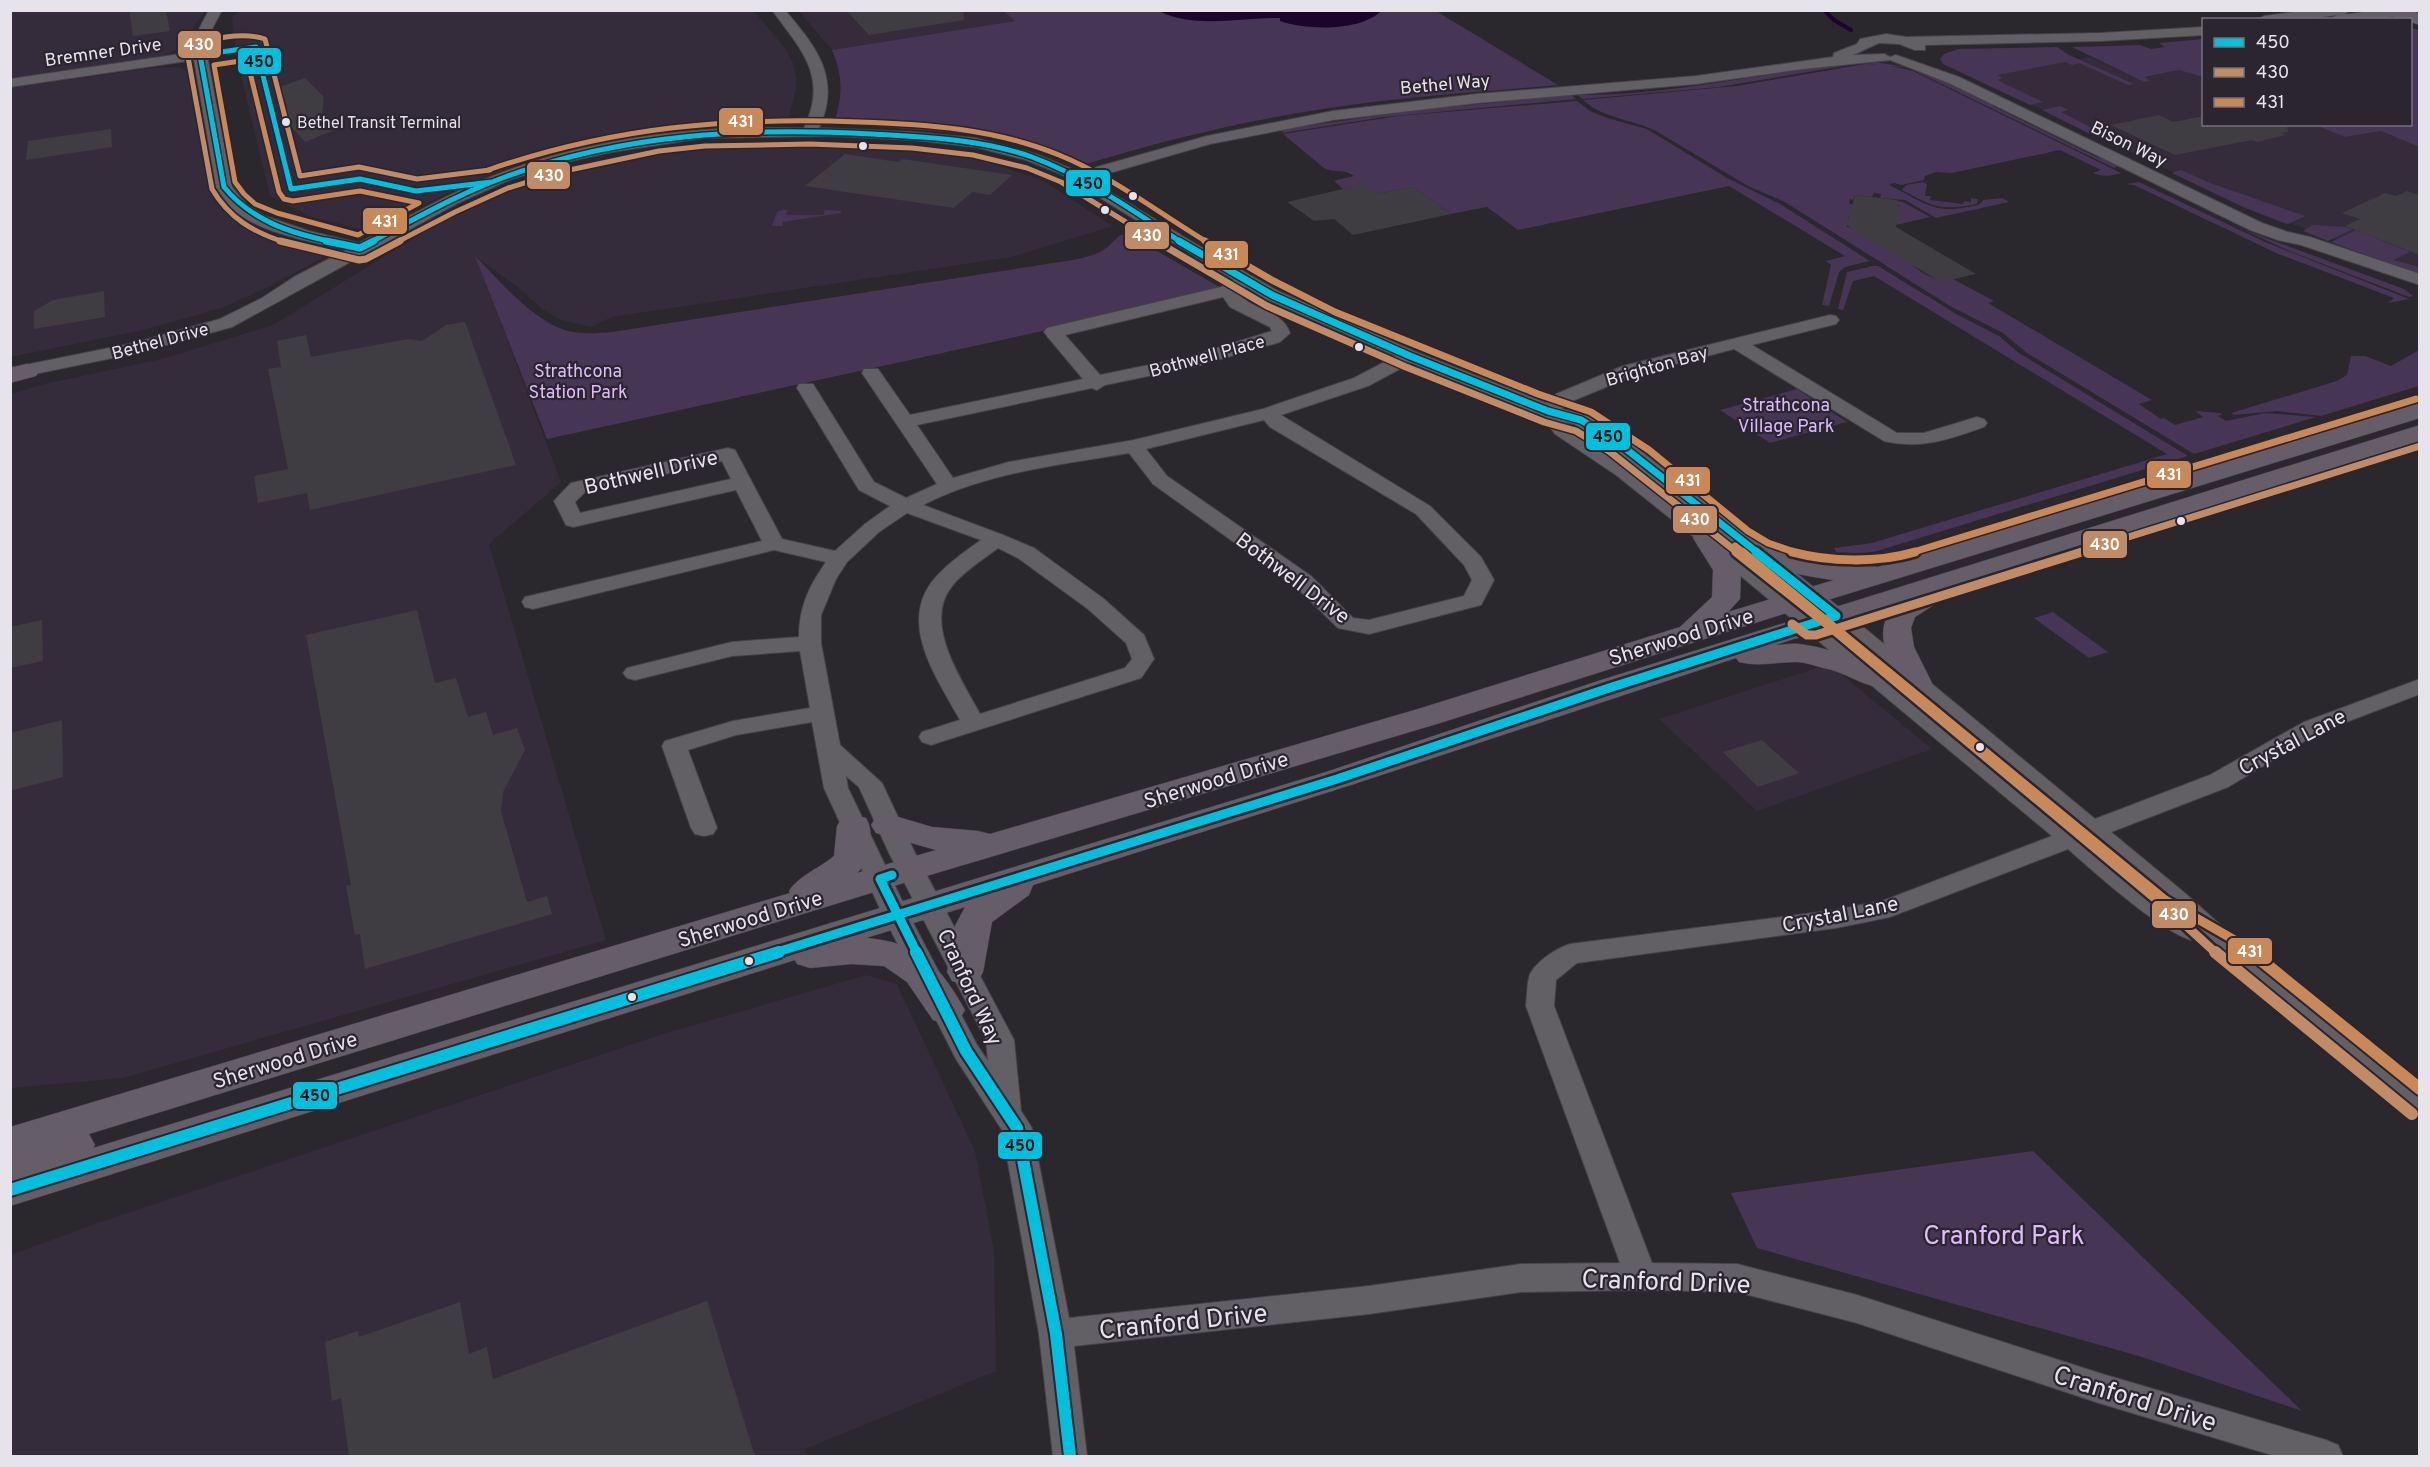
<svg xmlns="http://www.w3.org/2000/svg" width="2430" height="1467" viewBox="0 0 2430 1467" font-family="Overpass,sans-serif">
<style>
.built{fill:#342c3b}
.green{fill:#473555}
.water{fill:#1c042d}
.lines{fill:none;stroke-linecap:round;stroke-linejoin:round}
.stream{stroke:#1c042d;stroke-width:4}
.building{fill:#3f3d41}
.minor-casing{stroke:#454348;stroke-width:2}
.major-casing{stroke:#454348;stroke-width:1}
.minor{fill:#636065;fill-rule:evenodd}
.major{fill:#655e68;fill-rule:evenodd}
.bus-1-far3-casing{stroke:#2b252f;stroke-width:8}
.bus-1-far2-casing{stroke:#2b252f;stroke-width:10}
.bus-1-far1-casing{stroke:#2b252f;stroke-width:14}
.bus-1-casing{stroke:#2b252f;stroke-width:16}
.bus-2-far3-casing{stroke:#2b252f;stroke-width:8}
.bus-2-far2-casing{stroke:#2b252f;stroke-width:10}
.bus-2-far1-casing{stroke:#2b252f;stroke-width:14}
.bus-2-casing{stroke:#2b252f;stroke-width:16}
.bus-3-far3-casing{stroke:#2b252f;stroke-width:8}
.bus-3-far2-casing{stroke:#2b252f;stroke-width:10}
.bus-3-far1-casing{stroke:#2b252f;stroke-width:14}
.bus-3-casing{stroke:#2b252f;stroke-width:16}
.bus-1-far3{stroke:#01c0de;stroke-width:5}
.bus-1-far2{stroke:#01c0de;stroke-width:7}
.bus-1-far1{stroke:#01c0de;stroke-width:9}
.bus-1{stroke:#01c0de;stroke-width:12}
.bus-2-far3{stroke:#c18c65;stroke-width:5}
.bus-2-far2{stroke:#c18c65;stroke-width:7}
.bus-2-far1{stroke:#c18c65;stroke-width:9}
.bus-2{stroke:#c18c65;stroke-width:12}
.bus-3-far3{stroke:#c98858;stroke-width:5}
.bus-3-far2{stroke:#c98858;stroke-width:7}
.bus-3-far1{stroke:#c98858;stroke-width:9}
.bus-3{stroke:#c98858;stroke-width:12}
.bus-dot{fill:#e7e3ea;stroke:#2b252f;stroke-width:2}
.labels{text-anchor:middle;stroke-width:4.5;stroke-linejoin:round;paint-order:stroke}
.far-bus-label{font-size:16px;fill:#e7e3ea;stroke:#2b252f;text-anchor:start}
.far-street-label{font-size:18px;fill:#e7e3ea;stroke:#2b252f}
.far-park-label{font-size:18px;fill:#dfbafe;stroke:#2b252f}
.street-label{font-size:21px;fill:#e7e3ea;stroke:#2b252f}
.near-park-label{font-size:26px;fill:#dfbafe;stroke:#2b252f}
.near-street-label{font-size:26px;fill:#e7e3ea;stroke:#2b252f}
.line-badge{stroke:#2b252f;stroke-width:2}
.badge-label{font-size:16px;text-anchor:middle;font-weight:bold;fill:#fff}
.pale-badge-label{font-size:16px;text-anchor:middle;font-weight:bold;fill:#111}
</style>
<rect width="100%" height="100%" fill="#2a272d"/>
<path class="built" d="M239,10L754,11L786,49L793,63L797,84L788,122L654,132L560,152L519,164L465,185L385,223L360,229L308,216L270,196L237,59L232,18Z
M1004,10L1016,21L832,50L799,11Z
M10,11H205L194,26L186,46L155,58L11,78Z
M2090,57L2144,82L2143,78L2179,70L2203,77L2204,124L2315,125L2345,137L2381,131L2419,147V271L2235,202L1976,78Z
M179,67L190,74L209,192L225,211L242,221L270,233L315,245L323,250L321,259L270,286L222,308L143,330L11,357L10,88L153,68Z
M834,144L901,145L964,155L1040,179L1113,226L1011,257L612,317L591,327L561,320L542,309L519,288L476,257L561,482L489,544L606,940L123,1078L11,1088V394L44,384L162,359L273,325L442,221L498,195L558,176L601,163L657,152L691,149Z
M1829,664L1932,749L1757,811L1659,719Z
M866,975L897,984L975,1151L994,1251L996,1371L805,1449L807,1456H11L10,1255L101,1222L663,1034Z"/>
<path class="green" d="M1004,11H1436L1558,85C1478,92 1397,97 1317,110C1239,122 1162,141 1086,164H1078L1011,142L968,134L834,123C843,96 843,76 832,50L1015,21Z
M2411,28L2419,30V147L2381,131L2345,137L2315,125L2410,124Z
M2203,39V77L2179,70L2145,77L2150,81L2144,82L2072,47L2140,45L2151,49L2165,47L2159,43Z
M2057,47L2069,55L2134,84L2128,85L2079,63L2072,65L2065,62L1997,75L2003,78L1997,80L2043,102L2030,105L1943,64L1940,59L1944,54L1958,49Z
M1869,61L1912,68L1862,63L1719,87L1582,99L1578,95C1676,96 1773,70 1869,61Z
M1865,64L1887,65L1913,71L2121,173C2111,176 2103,177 2093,173L2101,170L2060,150L1952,173L1936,172L1925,176L1924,180L1901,185L1894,183L1889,185C1919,199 1933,215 1967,207C1974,206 1980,206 1983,200L2002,198L2009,202L1936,218L1905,200L1880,198L1881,194L1874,193L1872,197L1855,195L1853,200L1850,199L1849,203L1857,207L1854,216H1849L1847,227C1853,228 1861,227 1866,230C1898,244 1921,287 1953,279L1994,301L1988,303L2152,400L2139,404L2161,419L2164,418L2175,425L2203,417L2195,411L2220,413L2223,414L2218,416L2226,421L2265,413L2316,417L2194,454L2027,353L2003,333L1950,306L1785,202L1748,186L1656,131C1632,119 1604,119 1583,100L1737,86Z
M1918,69L1983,98L1995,107L2096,157L2120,165L2114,168L1915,71Z
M1571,95L1576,99L1384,117L1282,133L1284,129L1417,110Z
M1577,101L1590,111L1607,118L1647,129L1727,178L1780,204L1870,261L1845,267L1839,272L1829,306L1822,305L1831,265L1826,261L1845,256L1729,186L1518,230L1487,207L1451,214L1413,187L1377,194L1364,185L1343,189L1334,181L1354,176C1343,168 1336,174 1324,168L1283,134L1398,116Z
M2060,106L2068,110L2061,112L2092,128L2095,134H2090L2042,110Z
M2181,170L2210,183L2305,216L2288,224L2284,223L2243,207L2172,173Z
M1923,182L1927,184L1925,196H1931L1930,200L1963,204L1964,201L1971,202V198L1978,199L1977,204C1940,211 1934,207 1902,190L1906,185Z
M2139,182L2265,242L2409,299L2388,303L2394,298L2276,253L2134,185L2125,184Z
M1897,201L1903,202L1930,217L1892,226L1900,206L1896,205Z
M2196,208L2247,231L2404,289L2413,296L2409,297L2292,252Z
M783,210H788L786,215H823L825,210L841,211V213L782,222L783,226H772L777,212Z
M2313,225L2345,227L2353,229L2328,241L2303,231Z
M2356,230L2410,252L2393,260L2419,267V274L2331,242Z
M1126,233L1221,288L1208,295L547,439L475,256C500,281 532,320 565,330C579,335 598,333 612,332L1034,266C1055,262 1080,261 1100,252C1111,247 1115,236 1126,233Z
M1873,266H1878L1958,315L1999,336L2019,353L2188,456L1877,551C1839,559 1816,560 1779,545L1825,553L1836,552L1834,548L1872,543L2167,454L1874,276L1853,281L1843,310L1838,309L1847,272Z
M2419,350V386L2321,416L2277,411L2234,415L2231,413L2337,381L2347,375L2351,356H2365L2391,366Z
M1797,389L1847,422L1770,443L1720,410Z
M2053,612L2108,652L2089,658L2034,618Z
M2033,1151L2302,1411L2142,1357L1757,1248L1731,1193Z"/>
<path class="water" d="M1164,10H1381V11C1360,32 1306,30 1280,21V18C1242,17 1197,29 1161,12Z"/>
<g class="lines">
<path class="stream" d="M1824,10L1834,20L1851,30"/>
</g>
<path class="building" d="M129,10H166L170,31L133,36Z
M846,10H963L964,20L869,35Z
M305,78L324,97L322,116L332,131L305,142L285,119L283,114L285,102L280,87Z
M2159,115L2173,122L2204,116V124H2287L2288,132L2281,133L2286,135L2257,142L2252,140L2175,155L2111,125Z
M111,129L112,147L26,160L28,141Z
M845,154L898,162L902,159L1012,175L990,195L972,192L954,208L805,186Z
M1364,184L1377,194L1413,187L1451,214L1353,235L1334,219L1314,221L1287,202Z
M2407,191L2420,195V255L2345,226L2360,219L2342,213L2385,193L2396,196Z
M1855,195L1897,200V206H1900L1896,227L1976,274L1941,282L1866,238L1847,225Z
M104,291L105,317L34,329V311L53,300Z
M465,322L516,465L310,510L307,493L258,503L254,476L288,469L268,369L281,367L277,341L306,335L311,357L408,339L422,341L446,325Z
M417,610L435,683L456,678L468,717L486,712L493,735L517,728L525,750L503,792L501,811L527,902L547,896L552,914L365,969L360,934L355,935L346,886L351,885L306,635Z
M42,620L43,661L10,668V627Z
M62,720L63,777L10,791V733Z
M1762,740L1773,750L1799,773L1758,787L1723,752Z
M707,1301L755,1456H349L341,1398L332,1401L325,1342L358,1331L359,1337L460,1302L469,1354L487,1347L493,1379Z"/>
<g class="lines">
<defs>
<path id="minor" d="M209,10H222L211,31L207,55L232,187L247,205L265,216L309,231L359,243C405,219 450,192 498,174C563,149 635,135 704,130C737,127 771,128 804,128C829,76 801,50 772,10H785C816,47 842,78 819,128L913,132L975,138L1036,154L1079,172L1207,136L1333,111L1477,94L1696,76L1833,57L1834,53L1857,44L1860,39L1886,34L1906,37L2101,33L2204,27V35L2101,41L1925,45V50H1915L1899,44L1879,43L1853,55L1884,54L1890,57L1896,55L1959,77L2262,223L2288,232L2310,237L2420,274V285L2301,245L2278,240L2250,230L1949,83L1890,60L1803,69L1696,84L1477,103L1333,120L1210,144L1089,179L1194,243L1278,291L1416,352L1546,403L1556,394L1623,366L1830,315L1836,316L1839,320L1836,324L1752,345L1897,433H1924L1977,417L1984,419L1987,423L1984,427C1950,439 1920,450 1884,441L1734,349L1637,374L1570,402L1562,409L1588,416L1623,437L1844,611L2095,819L2210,775L2304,722L2420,679V694L2320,732L2228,787L2111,832L2186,894L2246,948L2420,1088V1116L2410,1113L2203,941C2177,948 2090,868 2068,849L1890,917L1836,928L1577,963L1556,980L1554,1006L1652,1263L1737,1264L1857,1295L2099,1373L2326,1440L2338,1445L2343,1456H2275L2099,1403L1857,1323L1737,1292L1641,1290L1521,1292L1369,1314L1074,1346L1087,1456H1053L1039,1334L1002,1130L956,1059L883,915L824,788L812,722L736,735L688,750L717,828L713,834L704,836L695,834L691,828L662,746L665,741L733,721L810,708L800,651L732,656L635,680L627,678L623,673L627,668L732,642L799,637C799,607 809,586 826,562L774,550L533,609L525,607L522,602L525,597L762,541L736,490L573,527L566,525L554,501L571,483L728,448L735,450L782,539L835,551L865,524L890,506L859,490L797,388L799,384H813L874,482L906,498L937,484L862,373L864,369H878L910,415L1083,379L1047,336L1044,332L1047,328L1221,287L1234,280L1061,174L1026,160L975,147L913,140L831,136L704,138L612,152L562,163L509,180L456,204L232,327L137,353L10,379V368L134,343L220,319L262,298L294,277L346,250C314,242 267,234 240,215C230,208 223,197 216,187L194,60L10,87V79L194,52L198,31ZM1246,287L1266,299L1396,356L1354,378L1263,409L1134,440L1009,462L953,478L917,425L1092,388L1097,390L1105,385L1197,366L1280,342L1290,333C1282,309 1251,311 1237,292ZM1223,297L1230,307L1270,327L1272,331L1188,357L1100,375L1065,335ZM1411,363L1541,415L1555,434L1616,475L1700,542L2052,836L1885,900L1836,910L1570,944C1557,948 1533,963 1529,977C1527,986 1527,997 1526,1006L1620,1263L1521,1264L1369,1286L1069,1318L1032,1128L1021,1111L1014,1040L915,853L882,783L840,745L821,643V615L836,579L847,562L879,532L907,513L981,540C963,553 944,566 931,583C899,627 939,681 960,720L922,732L919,737L922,742L931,745L940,742L1141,678L1154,659L1144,635L1104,599L1034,548L1003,535L923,505C987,472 1060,465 1129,453L1153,484L1295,586L1338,628L1369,634L1481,605L1494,580L1481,557L1430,506L1281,415L1368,386ZM1264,420L1270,427L1416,514L1464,565L1472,580L1464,596L1369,620L1353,618L1311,576L1167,476L1146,449ZM1566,422L1574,424L1609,445L1828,621L2027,789L1714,534L1630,467ZM722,461L731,479L580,513L575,502L585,492ZM998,548L1018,558L1088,609L1126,643L1132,659L1125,668L980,714C962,680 922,623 952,586C964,571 982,560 998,548ZM846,776L859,787L889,853L986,1040L988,1061L977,1045L909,915L848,788Z
M2309,10H2351L2345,14L2300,20H2258L2264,16Z
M2377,10H2417L2411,14L2369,20H2329L2335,16Z"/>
<path id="major" d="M2385,10H2410L2420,14V25L2410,22V20C2402,20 2390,18 2385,10Z
M2343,14L2361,15L2369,20L2334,19L2337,15Z
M27,364L36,366L39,371L36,376L10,383V368Z
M2420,403V418L1821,602L1440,723L923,877L89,1134L95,1145L93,1148L1326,772L1598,681L2420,425V441L1946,591L1943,599L1915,617L1911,628L1914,647L1932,683L1928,690L1917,692L1906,690C1890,665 1872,635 1892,608L1775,645C1783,645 1791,643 1799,644C1819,646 1884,663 1895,679L1891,686C1868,691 1850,674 1828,669C1818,667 1806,662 1796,662C1777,662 1758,667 1739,662L1736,658L1348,786L1033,885L1029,895L992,922L983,972L978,981L965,985L952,981L947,972L955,926L965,907L866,938C919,942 940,966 965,1010L959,1020L946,1024L933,1020L907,982L884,966L851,964L810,968L797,964L795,960L10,1206V1127L790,893L789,891C798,876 820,868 834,856L837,826L842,818L854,815L866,818C875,832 870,862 857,873L936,850L876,833L871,825L876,817L888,814L932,827L978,831L990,834L1418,709L1680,627L1712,597L1713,570L1693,538L1697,532L1707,530L1717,532L1741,570L1740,599L1728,612L1834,580C1811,577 1749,567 1736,548L1740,542L1750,540L1808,559L1836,563L1866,564L1877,567Z"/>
</defs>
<use href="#minor" class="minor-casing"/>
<use href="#major" class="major-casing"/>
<use href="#minor" class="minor"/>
<use href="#major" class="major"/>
<defs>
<path id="bus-1-far3" d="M333,242C290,233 252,221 224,187L200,55L256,47L291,189L360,179L416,191L492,182
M371,242C415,219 458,194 505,177C622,134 748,127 871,134C924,137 981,139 1032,157C1086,177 1133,211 1181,242"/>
<path id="bus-1-far2" d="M326,241L360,248L374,241
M1179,241L1272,295L1410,356L1548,411L1581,420L1616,441L1758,553"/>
<path id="bus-1-far1" d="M1756,552L1836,616
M892,875L880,879L917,953
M774,953L1337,779L1609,688L1836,616"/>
<path id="bus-1" d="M916,952L966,1051L1017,1128L1056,1334L1070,1456
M10,1190L779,952"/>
<path id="bus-2-far3" d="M284,242C253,232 229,218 212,189L188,57L189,50C207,37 244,32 265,39L300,176L359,167L417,179L490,170
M397,242L455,212L508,188L560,172L659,151L705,146L810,144L912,148L973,155L1027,168L1061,182L1158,242"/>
<path id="bus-2-far2" d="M280,241L359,260L366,259L400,241
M1156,241L1267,306L1406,367L1544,422L1576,431L1609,451L1738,553
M2077,553L2420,446"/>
<path id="bus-2-far1" d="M1736,552L1828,625L2169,910L2216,953
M1792,624L1807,635H1816L2082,552"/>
<path id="bus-2" d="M2215,952L2412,1114"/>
<path id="bus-3-far3" d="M247,60L279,192L284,199L293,201L360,191L419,203L358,235L277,213L255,204L244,194L235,182L214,65Z
M488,170C613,127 727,117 859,122C926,124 996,129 1059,155C1111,176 1159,213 1207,242"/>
<path id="bus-3-far2" d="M1205,241L1270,279L1335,312L1538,394L1591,412L1649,450L1748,531L1768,543L1797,553
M1735,546L1744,553
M1910,553L2416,399"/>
<path id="bus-3-far1" d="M1742,552L2165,900L2243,945L2253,953
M1792,552C1829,562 1878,563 1915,552"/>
<path id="bus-3" d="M2251,952L2420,1089"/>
</defs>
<use href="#bus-1-far3" class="bus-1-far3-casing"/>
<use href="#bus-1-far2" class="bus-1-far2-casing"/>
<use href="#bus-1-far1" class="bus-1-far1-casing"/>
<use href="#bus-1" class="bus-1-casing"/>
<use href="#bus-2-far3" class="bus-2-far3-casing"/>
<use href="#bus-2-far2" class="bus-2-far2-casing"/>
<use href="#bus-2-far1" class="bus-2-far1-casing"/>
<use href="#bus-2" class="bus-2-casing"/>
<use href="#bus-3-far3" class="bus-3-far3-casing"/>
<use href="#bus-3-far2" class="bus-3-far2-casing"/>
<use href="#bus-3-far1" class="bus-3-far1-casing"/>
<use href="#bus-3" class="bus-3-casing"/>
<use href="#bus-1-far3" class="bus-1-far3"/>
<use href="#bus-1-far2" class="bus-1-far2"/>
<use href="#bus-1-far1" class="bus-1-far1"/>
<use href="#bus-1" class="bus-1"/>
<use href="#bus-2-far3" class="bus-2-far3"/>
<use href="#bus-2-far2" class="bus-2-far2"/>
<use href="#bus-2-far1" class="bus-2-far1"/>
<use href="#bus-2" class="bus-2"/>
<use href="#bus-3-far3" class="bus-3-far3"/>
<use href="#bus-3-far2" class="bus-3-far2"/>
<use href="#bus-3-far1" class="bus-3-far1"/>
<use href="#bus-3" class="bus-3"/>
</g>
<g class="bus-dot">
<circle cx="286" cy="122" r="5"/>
<circle cx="863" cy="146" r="5"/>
<circle cx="1133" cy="196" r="5"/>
<circle cx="1105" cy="210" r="5"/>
<circle cx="1359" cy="347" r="5"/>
<circle cx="2181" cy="521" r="5"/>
<circle cx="1980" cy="747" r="5"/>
<circle cx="749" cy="961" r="5"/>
<circle cx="632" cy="997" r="5"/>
</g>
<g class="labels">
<g class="far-bus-label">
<text x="297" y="128">Bethel Transit Terminal</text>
</g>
<g class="far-street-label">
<text transform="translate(103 52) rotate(-8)" y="6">Bremner Drive</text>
<text transform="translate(1445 84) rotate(-5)" y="6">Bethel Way</text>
<text transform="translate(2129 144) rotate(26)" y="6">Bison Way</text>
<text transform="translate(160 341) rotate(-15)" y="6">Bethel Drive</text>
<text transform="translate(1207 356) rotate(-15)" y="6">Bothwell Place</text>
<text transform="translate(1657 366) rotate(-16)" y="6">Brighton Bay</text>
</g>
<g class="far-park-label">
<text x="578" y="377">Strathcona<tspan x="578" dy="21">Station Park</tspan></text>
<text x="1786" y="411">Strathcona<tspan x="1786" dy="21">Village Park</tspan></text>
</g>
<g class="street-label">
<text transform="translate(651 472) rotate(-13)" y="7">Bothwell Drive</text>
<text transform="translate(1293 578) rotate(37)" y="7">Bothwell Drive</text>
<text transform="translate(1681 637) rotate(-17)" y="7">Sherwood Drive</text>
<text transform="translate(2292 742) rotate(-28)" y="7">Crystal Lane</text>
<text transform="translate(1216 780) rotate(-17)" y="7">Sherwood Drive</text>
<text transform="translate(1840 914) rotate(-11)" y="7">Crystal Lane</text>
<text transform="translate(750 919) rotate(-17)" y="7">Sherwood Drive</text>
<text transform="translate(970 987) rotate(65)" y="7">Cranford Way</text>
<text transform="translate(285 1060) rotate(-17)" y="7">Sherwood Drive</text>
</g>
<g class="near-park-label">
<text x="2004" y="1244">Cranford Park</text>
</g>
<g class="near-street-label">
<text transform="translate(1666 1281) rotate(2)" y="9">Cranford Drive</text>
<text transform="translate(1183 1321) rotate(-6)" y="9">Cranford Drive</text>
<text transform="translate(2135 1398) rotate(17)" y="9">Cranford Drive</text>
</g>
</g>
<g class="line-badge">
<rect x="177" y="30" width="45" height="29" rx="6" fill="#c18c65"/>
<rect x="237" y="47" width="45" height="28" rx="6" fill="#01c0de"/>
<rect x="718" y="107" width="46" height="29" rx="6" fill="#c98858"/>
<rect x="526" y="161" width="45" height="29" rx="6" fill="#c18c65"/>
<rect x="1065" y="169" width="46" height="28" rx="6" fill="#01c0de"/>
<rect x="362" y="207" width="46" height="28" rx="6" fill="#c98858"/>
<rect x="1124" y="221" width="46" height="29" rx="6" fill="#c18c65"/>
<rect x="1204" y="240" width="45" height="29" rx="6" fill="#c98858"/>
<rect x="1585" y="422" width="46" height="29" rx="6" fill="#01c0de"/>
<rect x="2146" y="460" width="46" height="29" rx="6" fill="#c98858"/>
<rect x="1665" y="466" width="46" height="29" rx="6" fill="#c98858"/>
<rect x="1672" y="505" width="46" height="29" rx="6" fill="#c18c65"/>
<rect x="2082" y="530" width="46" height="29" rx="6" fill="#c18c65"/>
<rect x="2151" y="900" width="46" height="29" rx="6" fill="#c18c65"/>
<rect x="2227" y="937" width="46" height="28" rx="6" fill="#c98858"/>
<rect x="292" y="1081" width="46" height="29" rx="6" fill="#01c0de"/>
<rect x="997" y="1131" width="46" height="29" rx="6" fill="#01c0de"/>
</g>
<g class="badge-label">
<text x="199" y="50">430</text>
<text x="741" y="127">431</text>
<text x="549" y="181">430</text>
<text x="385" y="227">431</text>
<text x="1147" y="241">430</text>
<text x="1226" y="260">431</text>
<text x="2169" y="480">431</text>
<text x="1688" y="486">431</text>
<text x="1695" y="525">430</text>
<text x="2105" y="550">430</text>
<text x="2174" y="920">430</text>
<text x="2250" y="957">431</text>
</g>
<g class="pale-badge-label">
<text x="259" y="67">450</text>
<text x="1088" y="189">450</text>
<text x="1608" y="442">450</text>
<text x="315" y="1101">450</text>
<text x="1020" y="1151">450</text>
</g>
<rect width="2430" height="1467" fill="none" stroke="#e7e3ea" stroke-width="24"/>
<rect x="2202" y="18" width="210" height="108" fill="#2b252f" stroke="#76717a" stroke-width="1.5"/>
<rect x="2214" y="38" width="30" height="9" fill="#01c0de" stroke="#76717a" stroke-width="1.5"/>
<text x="2256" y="48" font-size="18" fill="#e7e3ea">450</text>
<rect x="2214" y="68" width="30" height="9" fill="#c18c65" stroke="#76717a" stroke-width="1.5"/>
<text x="2256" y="78" font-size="18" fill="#e7e3ea">430</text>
<rect x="2214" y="98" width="30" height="9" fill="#c98858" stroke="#76717a" stroke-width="1.5"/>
<text x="2256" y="108" font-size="18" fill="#e7e3ea">431</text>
</svg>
